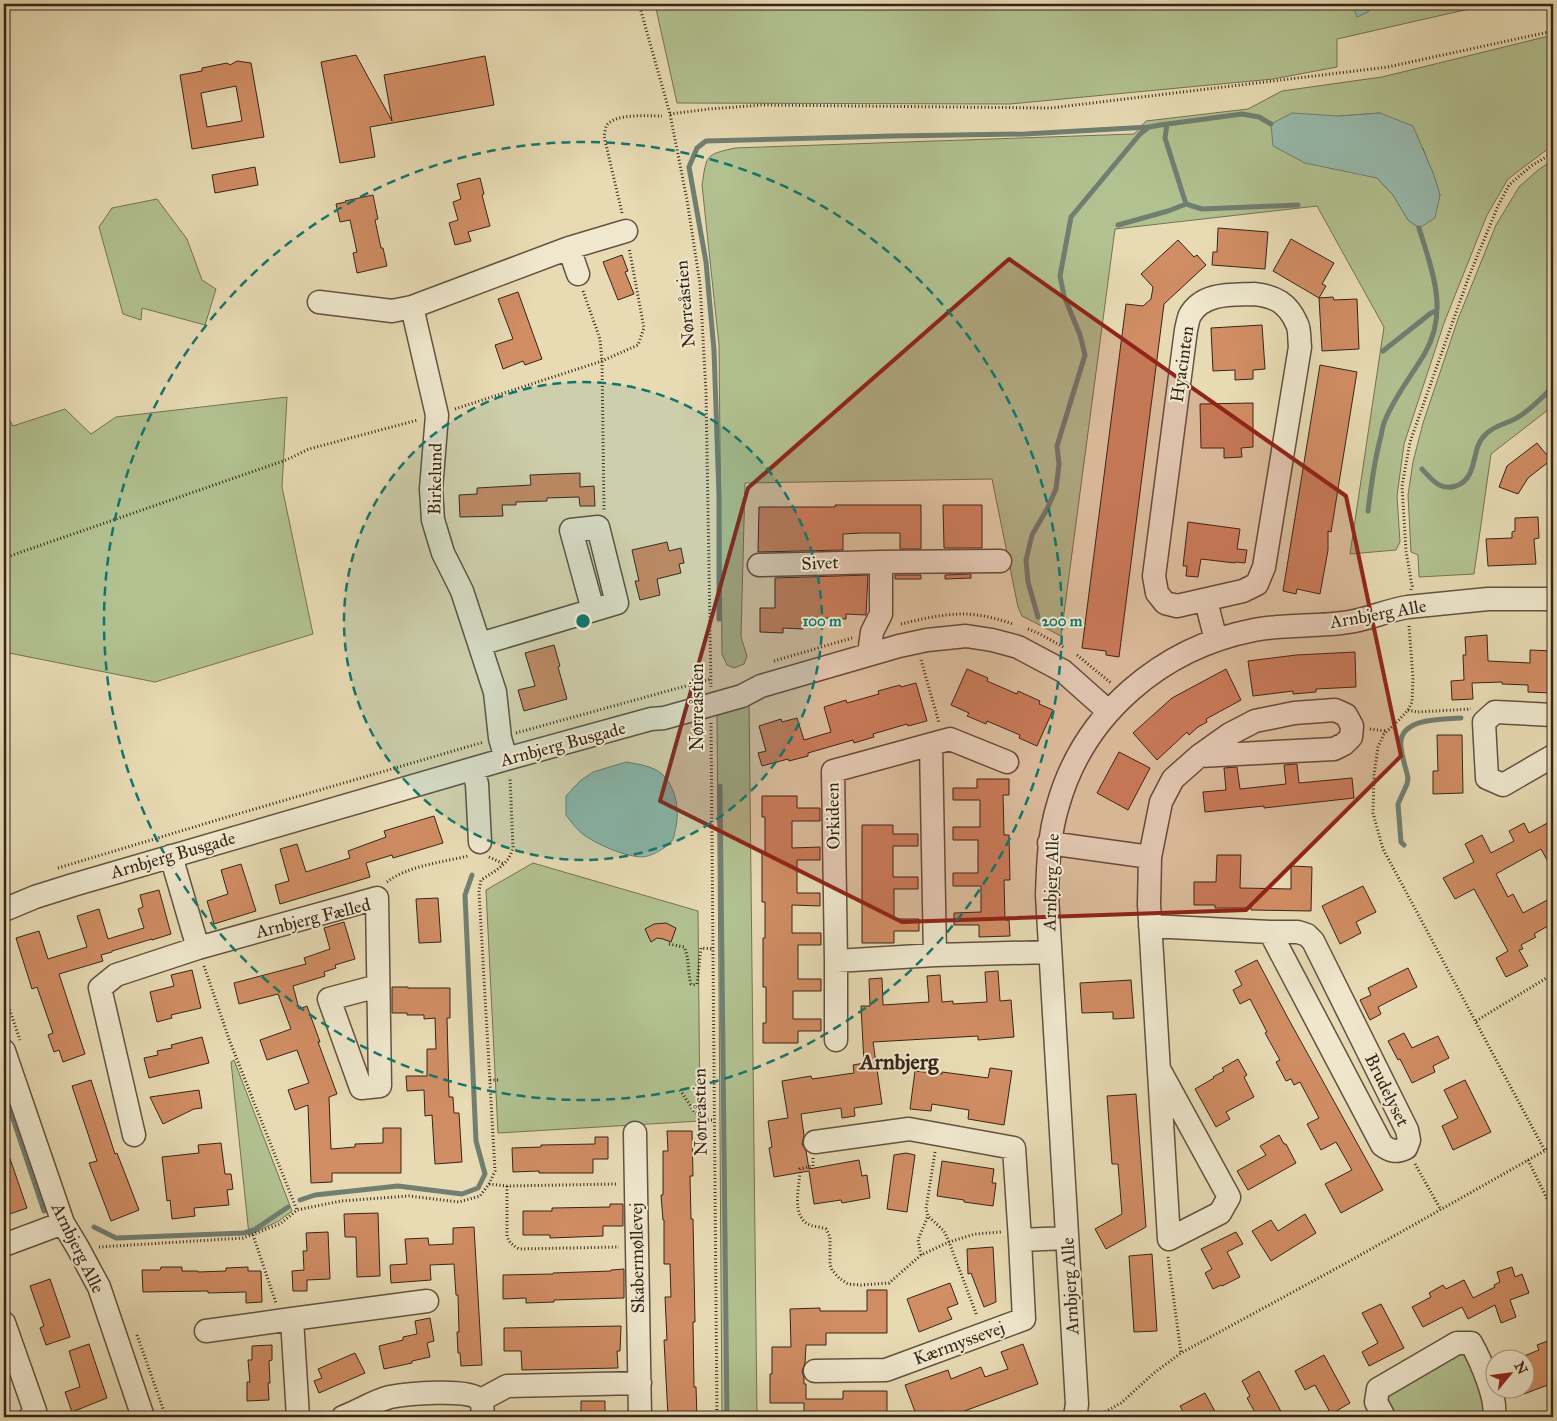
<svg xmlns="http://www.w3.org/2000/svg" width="1557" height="1421" font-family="'IM FELL Great Primer',serif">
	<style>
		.green { fill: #b2c190; stroke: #747254; fill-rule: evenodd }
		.water { fill: #97bbae; stroke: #707f72 }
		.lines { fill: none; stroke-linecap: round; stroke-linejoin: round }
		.stream { stroke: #707f72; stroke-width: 5 }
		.building { fill: #d18d64; stroke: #362418; fill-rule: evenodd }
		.minor-casing { stroke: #62523f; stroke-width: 25 }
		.path { stroke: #362418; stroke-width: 3; stroke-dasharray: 1 2.5; stroke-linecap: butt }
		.minor { stroke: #f0e8ce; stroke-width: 22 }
		.marked { fill: #8f2418; fill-opacity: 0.2; stroke: #8f2418; stroke-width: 4; stroke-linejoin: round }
		.ring { fill: none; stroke: #0f766e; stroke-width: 2.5; stroke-dasharray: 9 6 }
		.labels { text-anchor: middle; stroke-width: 4; stroke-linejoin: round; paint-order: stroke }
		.street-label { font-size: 18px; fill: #362418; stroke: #f0e8ce }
		.district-label { font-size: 22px; font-weight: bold; fill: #362418; stroke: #f0e8ce }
		.centre { fill: #0f766e; stroke: #f0e8ce; stroke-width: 2.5 }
		.ring-label { font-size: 15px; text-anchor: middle; font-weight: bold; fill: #0f766e; stroke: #f0e8ce; stroke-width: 4; stroke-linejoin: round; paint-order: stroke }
	</style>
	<rect width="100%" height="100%" fill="#e8dbb4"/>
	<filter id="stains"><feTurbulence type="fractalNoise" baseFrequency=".004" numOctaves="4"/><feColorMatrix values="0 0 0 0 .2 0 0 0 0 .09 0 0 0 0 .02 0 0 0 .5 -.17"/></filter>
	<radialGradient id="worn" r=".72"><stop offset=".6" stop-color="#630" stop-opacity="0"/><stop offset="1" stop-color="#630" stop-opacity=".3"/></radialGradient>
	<!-- green -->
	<path class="green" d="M655 4H1491L1337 39V67L1273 79 1010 104 677 103Z
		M1553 35V145L1508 179 1487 215 1444 323 1404 444 1397 496 1400 542 1396 550 1350 554 1384 327 1317 206 1115 229 1061 636 1022 616 1018 607 992 479 745 483 741 637 747 656 744 664 734 668 727 665 722 654 719 345 702 185C707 155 704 155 735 148L1134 134 1146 121 1248 109 1282 91 1382 77ZM1380 113 1423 148 1440 195 1419 228 1408 220 1393 195 1377 178 1352 171 1339 116Z
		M1553 160V406L1491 454 1474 574 1419 577 1418 555 1411 552 1408 495 1413 462 1423 423 1458 319 1496 225 1519 187 1538 170Z
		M157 199 187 239 202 280 216 289 205 325 142 308 141 320 123 314 99 227 112 208Z
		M287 397 282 487 313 634 155 682 4 652V410L13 426 65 409 91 434 116 417Z
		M749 700 757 1417H722L717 710Z
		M533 863 698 911 700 1121 498 1133 486 890Z
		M234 1060 292 1211 279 1221 249 1235 231 1062Z
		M1456 1349 1472 1355 1489 1402 1482 1416 1393 1417 1384 1400 1389 1386Z"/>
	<!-- water -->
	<path class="water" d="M1352 4H1371L1368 12 1357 17Z
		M1292 113 1339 116 1380 113 1413 126 1434 175 1440 195 1435 218 1419 228 1408 220 1393 195 1377 178 1305 163 1273 146 1271 124Z
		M626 762C638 764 653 766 662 774 677 788 680 813 675 831 674 835 674 839 671 842 664 849 651 857 641 857 624 856 598 845 584 835 577 830 571 822 566 815V796L580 781 593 772Z"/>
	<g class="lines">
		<!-- stream -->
		<path class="stream" d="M1167 124 1165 138 1186 204
			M1118 225 1168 211 1186 204 1202 209 1298 205
			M1383 351 1431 313 1436 311
			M1422 469C1432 480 1440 491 1456 486 1479 478 1470 449 1485 435 1493 426 1505 424 1515 419 1530 411 1541 398 1553 387
			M1368 511C1371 486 1374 461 1381 436 1382 430 1383 424 1386 418 1396 395 1412 375 1425 353 1449 311 1432 270 1419 228
			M1038 617 1028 582 1026 560 1032 535 1047 509 1056 489 1059 464 1057 446 1085 355 1080 335 1064 296 1060 276 1071 217 1140 134 1149 127 1160 125 1242 114 1259 117 1271 124
			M719 619V495L714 350 706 262 689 167 697 148 706 141 893 136 1025 134 1149 127
			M720 786 727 1417
			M1404 845 1401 842 1398 804 1407 784 1408 778C1406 768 1402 758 1401 747 1397 718 1442 719 1461 718
			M4 1092 44 1211
			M300 1200 315 1195 398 1186 462 1194 478 1188 485 1174 476 1141 465 895 472 875
			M94 1227 116 1238 244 1233 254 1230 288 1207"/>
	</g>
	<!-- building -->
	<path class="building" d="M356 55 392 121 384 75 485 56 494 105 370 127 375 157 340 163 321 62Z
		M237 61 251 63 264 137 192 149 180 75 202 71V68L227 63 230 65ZM236 86 242 121 207 127 201 93Z
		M255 167 258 185 215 193 212 175Z
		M480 178 484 194 482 195 490 226 468 232 471 241 455 245 449 223 458 220 453 202 461 199 457 184Z
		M373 195 378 219 375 220 381 248H383L387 266 357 273 353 253 357 252 350 220 340 222 336 204 346 202 345 201Z
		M1218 228 1268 232 1265 269 1212 265 1213 252H1217Z
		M1291 239 1334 263 1322 284 1326 286 1319 298 1273 271Z
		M1178 240 1194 257 1197 255 1206 265 1164 304 1119 657 1106 655V651L1082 648 1126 304 1143 306 1151 299 1153 287 1141 274Z
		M622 255 628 271 625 272 634 294 618 300 603 262Z
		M518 292 542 359 525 365 523 361 503 369 495 345 513 339 498 299Z
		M1333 297 1334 300 1357 299 1359 349 1322 351 1319 298Z
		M1262 325 1265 369 1253 370V379L1235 380V370L1213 371 1211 328Z
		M1320 365 1357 372 1331 532 1328 531V550L1320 594 1297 589 1296 594 1283 591Z
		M1253 403V447L1241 448 1242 457 1224 458V448H1201L1200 404Z
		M1537 443 1551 460 1528 478 1518 494 1499 487 1507 466Z
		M580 473V487L594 486 595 506H580L579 497 547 498V501L516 502V505H502L503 516 460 517 459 495 477 494V488L531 485 530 475Z
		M835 505H921V549H900V533H862L843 534V550L758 552 759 507H835Z
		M943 505H982V548H944Z
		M1538 517 1539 538 1534 539 1536 564 1488 566 1486 539 1512 538V532L1515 531V518Z
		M1188 522 1240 529 1237 549 1247 550 1245 563 1235 562V563L1201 559 1198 577 1186 576 1187 566H1183Z
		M667 542 669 551 681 548 684 563 679 564 681 573 657 579 660 595 640 600 635 581H639L632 550Z
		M971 574V578L945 579V575Z
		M868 575 866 615 846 614V619L825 618V624L803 623V629L783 628V633L760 632V608H775V578Z
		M895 575H921V579H895Z
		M1487 635 1488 661 1530 663V650L1553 651 1551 693 1528 692V685L1502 684V682L1472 683 1473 699 1452 700 1451 681 1464 680 1463 655H1466L1465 637Z
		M554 645 560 666 558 667 567 699 524 711 518 690 535 686 525 653Z
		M1355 652 1356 687 1316 689V692L1293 694V691L1253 696 1248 661 1296 655Z
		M967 669 988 678 987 681 1017 694 1018 691 1040 701 1039 704 1053 710 1037 746 1019 738 1020 735 987 721 986 724 967 716 969 713 951 705Z
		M1226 669 1241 700 1206 719 1207 722 1198 727 1189 735 1187 732 1157 760 1133 733 1172 698Z
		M916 683 927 721 908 726 907 724 873 734 874 737 854 743 853 740 808 753V756L789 761 788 759 762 766 758 753 766 751 759 726 781 719 782 722 797 718 804 740 831 732 824 707 846 700 847 703 879 694 878 691 900 685 901 687Z
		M1437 735H1462L1463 793 1433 794V771H1438Z
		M1119 752 1150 768 1128 810 1097 793Z
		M1297 764 1299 783 1352 778 1354 798 1264 808V806L1205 812 1203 792 1226 790 1224 768 1237 767 1240 789 1286 784 1284 765Z
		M977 779H1009V795H1003L1004 835H1009L1010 880H1004L1005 920H1009L1010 936 979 937V925H954V913L981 912V886H953V873H978V840H953V827H980V800H953V788H977Z
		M762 796H797V808H820V821H792V848L820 847V860H797V893H820V906L792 905V933H821V945H798V979H821V991H793V1019H821V1031H798V1043H763V1023H766V987H763V938H765V902H762V852H765V817H762Z
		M434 816 443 843 393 858 392 855 366 863 370 877 280 904 275 885 289 881 280 849 297 844 306 872 350 858 348 851 386 837 384 831Z
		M1553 820V871L1541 849 1496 874 1508 897 1513 894 1523 913 1553 897V923L1534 934 1536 937 1521 945 1523 949 1519 950 1528 966 1506 977 1496 958 1508 951 1474 889 1455 899 1443 878 1474 862 1465 844 1482 835 1491 853 1514 841 1509 831 1524 823 1529 833Z
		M862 825H893V834H918V846H893V877H918V889H894V919H919V931H894V943H862Z
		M1217 855H1241L1240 888 1291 889V866L1312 867 1311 911 1251 910V908H1215V905H1194V882H1216Z
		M241 864 256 911 214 924 207 901 228 894 221 870Z
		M1363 886 1376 912 1356 922 1361 933 1340 944 1322 906Z
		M159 890 171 934 152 940V939L112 951V952L101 955 103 961 59 974 85 1054 63 1062 59 1050 54 1052 48 1035 53 1033 37 987 32 989 16 938 39 931 48 959 87 947 77 916 99 909 108 939 144 928 138 909 143 907 140 895Z
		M438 898 441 942 419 943 416 899Z
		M344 922 355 959 335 965 336 968 324 972 325 976 293 986 299 1009 307 1006 320 1042H318L337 1094 329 1097 331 1149 355 1147V1144L383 1143V1128H401V1173H332V1182L311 1183 308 1105 295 1110 288 1090 309 1083 297 1050 267 1060 260 1040 291 1029 278 994 239 1004 234 983 306 964 304 958 330 949 324 928Z
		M666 923 676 928 671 942 663 939 657 938 651 942 645 929 654 924Z
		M1257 960 1289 1020 1383 1190 1341 1213 1325 1184 1352 1170 1336 1142 1321 1150 1307 1124 1319 1118 1300 1082 1294 1085 1291 1079 1286 1081 1276 1062 1280 1060 1265 1033 1267 1032 1250 999 1240 1004 1233 990 1242 985 1235 971Z
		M1408 968 1417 987 1378 1007 1381 1014 1370 1020 1360 1000 1371 995 1368 988Z
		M192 970 201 1008 171 1015 172 1018 157 1022 150 992 174 986 171 975Z
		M998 971 1000 1001 1011 1000 1014 1037 978 1040V1036L873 1042 882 1104 854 1108 855 1116 842 1118 841 1108 801 1114 804 1135 802 1144 806 1151 809 1169 859 1160 862 1176 867 1175 870 1198 842 1203 841 1200 814 1204 809 1171 774 1177 769 1148 772 1147 768 1121 788 1118 782 1081 811 1076 812 1079 854 1073 853 1065 864 1063 861 1006H870L869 979 882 978 883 1005 929 1002 927 976 940 975 942 1002 953 1001V1004L987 1002 985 972Z
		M1131 980 1134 1018 1113 1019V1012L1082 1013 1080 983Z
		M392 987H408V988H450V1018H447L449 1097H453L454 1113H459L462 1162 435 1164 432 1115 425 1116 424 1090 407 1091 406 1076H427V1049H436L435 1018 424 1019V1015H407V1013H392Z
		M1404 1033 1412 1048 1438 1036 1449 1058 1433 1066 1435 1072 1412 1083 1400 1059 1398 1060 1388 1041Z
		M202 1037 209 1063 149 1078 144 1058 158 1055 157 1051 172 1048 171 1045Z
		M1238 1059 1247 1075 1244 1077 1254 1097 1226 1112 1230 1119 1216 1127 1195 1089 1214 1078 1213 1077 1224 1071 1222 1068Z
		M990 1068 1012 1071 1004 1125 968 1119 969 1110 932 1104 931 1111 910 1109 915 1071 942 1074V1072L988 1078Z
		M91 1080 115 1154 117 1153 139 1210 111 1221 89 1163 97 1161 72 1086Z
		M1465 1080 1491 1132 1453 1150 1442 1126 1458 1118 1444 1090Z
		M199 1090 202 1108 194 1109 163 1124 150 1097Z
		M1136 1094 1146 1227 1106 1249 1095 1229 1122 1214 1118 1164H1112L1107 1096Z
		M667 1131H692L693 1176H690L691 1219H693L695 1322H693L694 1387H696L697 1417H668L664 1340H667L665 1297H671L670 1264H664V1220H663L661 1195H663V1151H668Z
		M1279 1135 1284 1144H1286L1296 1163 1248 1190 1237 1171 1266 1155 1260 1146Z
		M595 1137H608V1159H593V1173H539V1171L513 1172 512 1148 541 1147V1145L595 1144Z
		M221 1143 225 1174H231L233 1189 227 1190 229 1205 194 1208 195 1216 172 1219 170 1200 167 1201 162 1157 199 1153 198 1145Z
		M6 1147 27 1208 4 1216V1148Z
		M906 1153 915 1155 907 1212 887 1209 894 1155Z
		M942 1161 994 1169 992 1183H996L993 1206 964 1202V1200L937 1196Z
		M610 1204H623V1226H603V1236L550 1238V1235H523V1211H552V1208L610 1207Z
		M378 1213 380 1276 357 1277 356 1237H345L344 1214Z
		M1305 1214 1316 1233 1271 1261 1252 1231 1271 1220 1278 1231Z
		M474 1227 482 1365 461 1366 460 1353H458L457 1332H459L458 1295H456L454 1264 430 1265 431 1280 391 1283 390 1265 407 1264 405 1239 428 1238 429 1245 453 1244V1228Z
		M328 1232 330 1279 307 1280V1291H293L292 1271 304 1270 303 1251H307L306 1233Z
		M1236 1232 1243 1244 1227 1252 1240 1277 1222 1286 1221 1285 1213 1289 1205 1273 1212 1269 1201 1249Z
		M993 1247 996 1302 984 1307 971 1273 968 1274 967 1249Z
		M1152 1254 1157 1331 1134 1332 1129 1256Z
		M161 1267H182V1271H198V1272L226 1271V1268L248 1267V1271H261L262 1302 246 1303V1292L208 1293V1291L143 1292 142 1270H160Z
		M1512 1267 1515 1277 1522 1274 1529 1293 1510 1300 1516 1317 1501 1323 1495 1305 1468 1319 1462 1307 1423 1327 1412 1307 1431 1297 1429 1293 1443 1285 1446 1289 1464 1280 1473 1298 1495 1287 1494 1285 1500 1282 1497 1272Z
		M624 1269V1298L554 1300V1302L526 1303V1298L503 1299V1275L553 1274V1273L611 1271V1270Z
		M50 1279 70 1337 46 1345 40 1328 44 1326 30 1286Z
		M950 1283 958 1304 947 1308 952 1319 919 1332 907 1299Z
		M867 1290H887V1333H826V1345H806L805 1363 802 1371 804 1378V1384H806V1399H843V1391H887V1417H804V1403H770V1374H772V1347H791L790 1309 820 1308V1311H867Z
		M1381 1304 1404 1348 1369 1366 1362 1352 1378 1343 1362 1313Z
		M430 1318 434 1341 427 1343 430 1357 412 1361V1363L384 1369 379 1346 403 1340V1337L417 1334 415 1321Z
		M621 1326 620 1351H617L618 1368 522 1370 521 1351H504V1328Z
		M1553 1339V1363L1547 1366 1553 1383 1524 1394V1356L1539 1350 1537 1345Z
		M89 1344 107 1398 72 1412 65 1392 80 1387 69 1351Z
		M1023 1344 1038 1384 948 1417H917L905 1385 948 1370 951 1379 981 1367 985 1377 1008 1369 1001 1352Z
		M272 1345V1360L269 1361 270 1383H268L269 1400 247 1401V1382H250L248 1360H252V1346Z
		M355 1353 365 1373 319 1393 314 1381 322 1378 318 1369Z
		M1324 1355 1350 1403 1331 1414 1315 1385 1305 1390 1295 1371Z
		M1259 1371 1284 1417H1262L1259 1412 1256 1414 1247 1398 1250 1396 1242 1381Z
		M1205 1393 1218 1417H1186L1180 1406Z
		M581 1401H605V1417H581Z"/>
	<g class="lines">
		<!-- minor casing -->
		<g class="minor-casing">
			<path id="minor" d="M569 248 578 274
				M1254 294C1275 296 1288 303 1297 324 1300 330 1299 340 1300 347L1264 567 1257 584 1243 591 1177 606 1165 603 1157 593 1154 576 1186 330C1187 326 1188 319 1190 315 1203 292 1232 295 1254 294Z
				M319 302 392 311 412 307
				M759 565 881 562 1000 561
				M1206 601 1216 640
				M480 644 617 603 598 527 571 530 593 610
				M869 654 872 632 881 614V562
				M1553 715 1495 712 1484 722 1487 778 1503 785 1553 756
				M931 745 935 955
				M506 759 500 738 495 692 462 591 443 553 433 520 431 489 437 415 412 307 569 248 626 231
				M1007 762 950 739 833 771 836 961 935 955 1050 952
				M473 769 477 784 480 842
				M1049 843 1150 857
				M171 856 198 948 377 898 380 1086 361 1088 329 999 378 986
				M4 910 35 897 73 885 506 759 651 719 664 718 742 696 761 686 899 646 927 640 966 636 992 640 1018 647 1063 671 1108 711
				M1150 926 1270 932H1298L1307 935 1313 941 1407 1130 1409 1140 1406 1148C1396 1153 1390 1151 1382 1145L1270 932
				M836 961V1040
				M4 1051 63 1223 78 1248 99 1287 143 1417
				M1159 1069 1229 1197 1220 1213 1169 1239 1149 904 1150 857 1161 802 1173 779 1199 756 1230 734 1255 721 1294 713 1335 710 1346 715 1352 726 1351 737 1344 744 1334 749 1199 756
				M635 1133 640 1417
				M134 1135 100 988 116 975 198 948
				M815 1142 909 1129 1014 1148 1020 1240
				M4 1245 63 1223
				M4 1323 35 1411 30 1417
				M206 1331 292 1319
				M815 1371 886 1370 1024 1319 1020 1240 1067 1238
				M481 1400 507 1386 640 1383
				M298 1417 292 1319 427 1301
				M343 1417C359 1411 374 1401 390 1397 406 1394 468 1388 479 1399 483 1403 483 1411 482 1417
				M1075 1417 1077 1404 1047 895C1048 864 1049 834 1058 805 1084 713 1162 648 1254 630 1285 624 1318 627 1349 622 1369 619 1388 610 1408 607L1488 599H1553
				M1384 1417 1376 1402 1378 1389 1457 1343H1471C1479 1357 1500 1403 1493 1417"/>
		</g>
		<!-- path -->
		<path class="path" d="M639 4 670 114 687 200 700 284 706 392 711 687
			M670 114 709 109 762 105 1051 108 1388 67 1553 31
			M622 213 604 136C605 133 605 128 607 125 616 113 648 116 662 116
			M583 291 600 339 602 361 604 510
			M455 409 602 361 638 345 644 328 629 248
			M4 558 286 460 309 449 418 420
			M1411 590 1412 586 1406 551 1402 486 1410 442 1469 276 1498 206 1509 185 1531 166 1553 153
			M901 624C921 619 943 614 963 614 980 614 998 619 1013 624
			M1409 626 1413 678 1412 702 1408 710 1398 721 1384 734 1378 747 1374 775 1373 813 1383 849 1545 1151
			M1028 629 1038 633 1065 648
			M1077 655 1111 683
			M921 660 939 723
			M774 661 852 638
			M1408 710 1417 712 1471 709
			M711 723 717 1417
			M1370 729 1386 731
			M516 733 711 679
			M489 857 504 864
			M58 868 224 818 484 742
			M387 882C407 866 443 862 468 856
			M669 944 684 947C690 959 687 971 691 984L693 985 697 984 701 948 712 949
			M204 966 230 1042 297 1210
			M4 993 20 1040
			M1476 1021 1553 974
			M490 1080H500
			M680 1090 694 1111 705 1120H714
			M935 1152 926 1209 928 1216 944 1231 949 1242 977 1316
			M813 1158V1166L800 1169C800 1185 790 1217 810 1225 815 1227 821 1227 826 1229L830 1237V1265L832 1270 839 1278 848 1284 861 1285 889 1283 921 1255 949 1242 975 1234 1001 1232
			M1528 1160 1553 1211
			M1415 1164 1441 1210
			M489 1184 507 1186 618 1184
			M507 1186V1236C509 1243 513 1245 519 1249L619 1247
			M253 1235 276 1303
			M99 1247 243 1238 280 1224 297 1210 341 1201 409 1196 459 1202 480 1196 489 1184 495 1171 479 891 481 880C496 870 509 865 513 847L510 777
			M921 1255 918 1240 928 1216
			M1168 1257 1181 1353
			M137 1335 166 1417
			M1096 1417 1121 1403 1154 1373 1181 1353 1348 1262 1553 1146"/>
		<!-- minor -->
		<use href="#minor" class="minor"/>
	</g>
	<!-- marked area -->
	<path class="marked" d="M1009 259 1346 496 1401 756 1246 910 902 922 660 801 748 488Z"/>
	<!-- distance rings -->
	<circle cx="583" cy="621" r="239" fill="#0f766e" fill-opacity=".12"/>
	<g class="ring">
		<circle cx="583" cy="621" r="239"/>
		<circle cx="583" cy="621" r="479"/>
	</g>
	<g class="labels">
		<!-- street labels -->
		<g class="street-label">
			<text transform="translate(685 304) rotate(-95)" y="6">Nørreåstien</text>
			<text transform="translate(1182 364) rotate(-82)" y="6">Hyacinten</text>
			<text transform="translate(435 479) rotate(-89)" y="6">Birkelund</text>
			<text transform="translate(820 563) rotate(-2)" y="6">Sivet</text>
			<text transform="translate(1378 614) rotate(-10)" y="6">Arnbjerg Alle</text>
			<text transform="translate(697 707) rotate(-90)" y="6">Nørreåstien</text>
			<text transform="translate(563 744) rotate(-15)" y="6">Arnbjerg Busgade</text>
			<text transform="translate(833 816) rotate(-91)" y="6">Orkideen</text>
			<text transform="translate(173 855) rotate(-16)" y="6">Arnbjerg Busgade</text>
			<text transform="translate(1051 882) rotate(-88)" y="6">Arnbjerg Alle</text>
			<text transform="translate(313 918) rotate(-14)" y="6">Arnbjerg Fælled</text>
			<text transform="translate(1387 1090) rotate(64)" y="6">Brudelyset</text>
			<text transform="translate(700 1112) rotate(-91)" y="6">Nørreåstien</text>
			<text transform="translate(78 1248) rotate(64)" y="6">Arnbjerg Alle</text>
			<text transform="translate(637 1258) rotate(-91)" y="6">Skabermøllevej</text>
			<text transform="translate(1070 1286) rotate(-93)" y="6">Arnbjerg Alle</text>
			<text transform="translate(959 1343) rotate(-20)" y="6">Kærmyssevej</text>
		</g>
		<!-- district labels -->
		<g class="district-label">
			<text x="899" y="1069">Arnbjerg</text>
		</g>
	</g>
	<circle cx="583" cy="621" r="8" class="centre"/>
	<g class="ring-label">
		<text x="822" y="626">100 m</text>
		<text x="1062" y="626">200 m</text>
	</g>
	<!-- margin -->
	<rect width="1557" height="1421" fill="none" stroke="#e8dbb4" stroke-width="20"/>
	<rect x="5" y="5" width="1547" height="1411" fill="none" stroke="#362418" stroke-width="2.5"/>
	<rect x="10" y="10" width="1537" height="1401" fill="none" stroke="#362418"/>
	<!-- north arrow -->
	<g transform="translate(1510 1374) rotate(61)"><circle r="24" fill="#f0e8ce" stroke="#a69a85"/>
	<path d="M0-4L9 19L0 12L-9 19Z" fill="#8f2418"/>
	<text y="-8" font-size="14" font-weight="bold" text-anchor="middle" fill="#362418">N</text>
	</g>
	<rect width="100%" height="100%" filter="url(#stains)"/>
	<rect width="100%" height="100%" fill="url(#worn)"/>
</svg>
